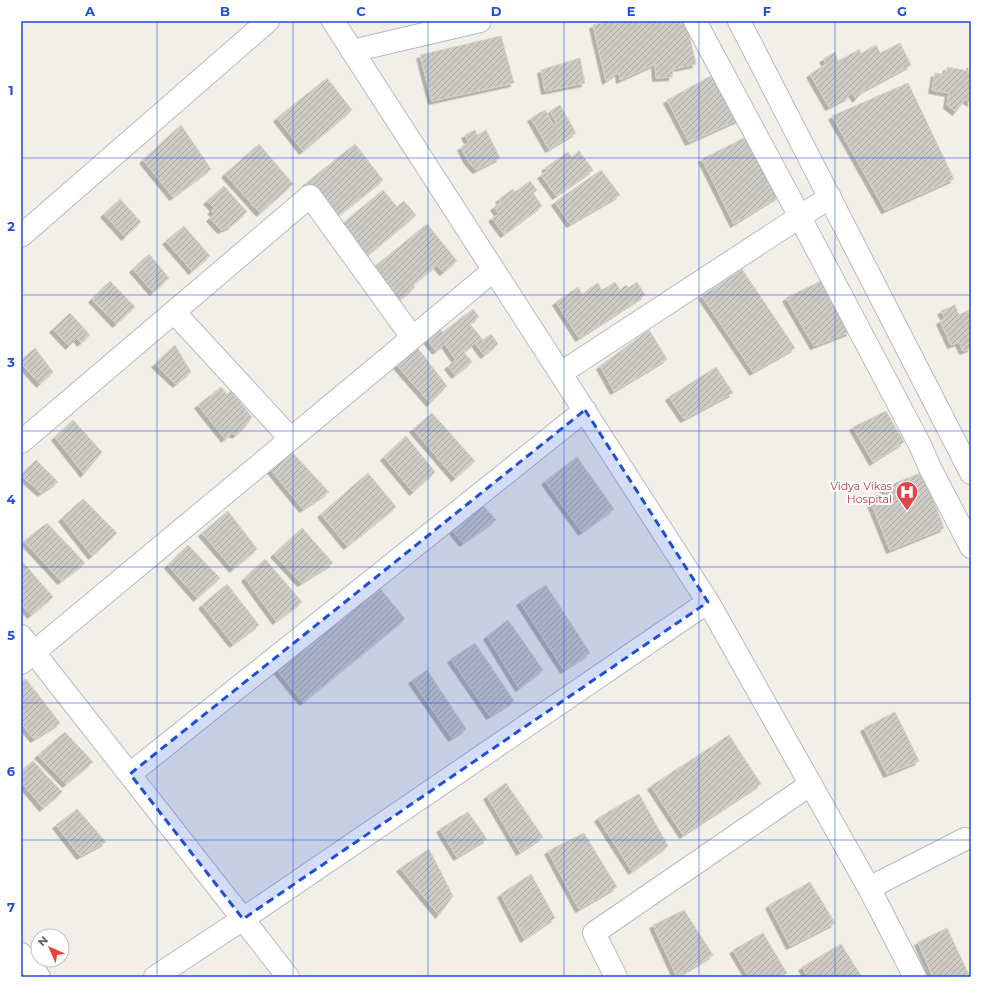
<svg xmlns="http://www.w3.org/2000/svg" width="992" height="998" font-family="Montserrat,sans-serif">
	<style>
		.building { fill: url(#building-hatch); stroke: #d6d1c6; filter: url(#shadow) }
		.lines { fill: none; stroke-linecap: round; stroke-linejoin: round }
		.minor-casing { stroke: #b5b8bc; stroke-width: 24 }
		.minor { stroke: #fff; stroke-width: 22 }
		.marked { fill: #1d4ed8; fill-opacity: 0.2; stroke: #1d4ed8; stroke-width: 3; stroke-dasharray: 8 5; stroke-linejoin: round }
		.grid { fill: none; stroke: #1d4ed8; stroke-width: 1; stroke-opacity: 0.55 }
		.labels { text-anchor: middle; stroke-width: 4; stroke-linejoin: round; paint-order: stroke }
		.health-label { font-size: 11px; fill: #be3a42; stroke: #fff; text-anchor: end }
		.neatline { fill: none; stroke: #1d4ed8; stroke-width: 1.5 }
		.grid-label { font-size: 13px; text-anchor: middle; font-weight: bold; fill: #1d4ed8 }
	</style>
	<defs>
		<pattern id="building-hatch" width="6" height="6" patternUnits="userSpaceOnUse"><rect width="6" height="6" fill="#cccac5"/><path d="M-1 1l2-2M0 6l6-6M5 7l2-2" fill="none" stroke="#a9a8a4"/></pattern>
		<filter id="shadow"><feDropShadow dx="-3.5" dy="3.5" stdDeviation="0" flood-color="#0004"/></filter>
	</defs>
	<rect width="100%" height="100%" fill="#f1efe8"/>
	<!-- building -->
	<path class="building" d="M609 21H686L696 64 673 69 672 77 656 78 655 64 620 80 619 72 606 81 593 25Z
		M501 36 514 83 432 101 420 55Z
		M900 43 911 65 864 90 856 99 852 93 848 97 829 107 810 74 826 64 823 59 835 52 838 61 860 49V54L876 45 880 53Z
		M580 58 585 83 545 91 541 70Z
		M971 64V103L965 99 956 112 947 105 949 93 932 90 935 73 945 75 947 67 969 71Z
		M716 73 740 119 689 142 667 100Z
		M327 78 352 110 303 151 277 118Z
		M908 83 954 179 885 210 832 116Z
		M560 105 576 133 549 149 531 118 545 110 554 126 557 124 550 111Z
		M181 125 211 169 173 197 143 160Z
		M475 130 477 135 486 130 500 158 476 170 468 161 461 147 469 143 465 135Z
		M748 136 779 196 734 224 702 159Z
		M259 144 293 184 260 213 225 174Z
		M355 144 383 180 334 219 306 183Z
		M579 151 593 170 556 196 541 175 547 171 545 168 568 152 572 157Z
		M601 170 620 195 570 224 555 202Z
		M530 181 537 190 533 193 542 206 504 234 492 218 499 214 494 207 501 202 499 199 513 189 515 192Z
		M224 186 247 212 231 226 221 230 210 218 215 213 211 211 214 208 207 201Z
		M383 190 397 207 404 201 416 215 364 258 338 227Z
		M120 199 141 222 125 237 104 214Z
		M427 224 457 261 443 272 437 265 413 284 415 287 400 300 374 267Z
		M184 226 210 256 192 271 166 241Z
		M149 254 169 278 153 292 133 269Z
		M742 269 795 348 753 372 702 296Z
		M825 279 850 332 814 346 786 298Z
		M110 281 135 307 116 324 92 299Z
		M615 282 620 290 626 285 628 288 637 282 645 295 579 338 556 302 578 287 582 294 598 283 602 290Z
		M955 305 959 315 971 309V348L963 351 959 342 951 345 940 321 945 318 941 311Z
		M473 309 479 317 470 324 483 340 491 334 498 344 484 355 475 343 464 352 472 362 455 375 448 366 456 360 445 344 436 351 425 337 438 327 443 332Z
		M70 313 90 335 81 343 77 338 69 346 53 329Z
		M649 330 667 359 614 391 600 366Z
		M175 345 191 372 176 384 155 364Z
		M416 346 447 386 430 403 395 363Z
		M35 348 53 372 40 384 21 363V360Z
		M716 367 733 393 684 419 669 397Z
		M221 387 227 394 231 391 252 417 245 427 236 435 232 433 225 439 198 405Z
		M886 411 904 442 873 462 853 427Z
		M432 413 475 461 455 478 413 429Z
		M73 420 102 452 84 474 55 437Z
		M406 436 435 472 413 492 384 457Z
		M291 451 329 492 303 509 271 470Z
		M577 457 614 509 582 532 545 481Z
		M36 460 58 482 41 493 21 475Z
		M923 472 944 528 890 550 870 500 886 494 883 488Z
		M368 473 396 507 347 546 321 514Z
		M83 499 117 533 92 556 62 518Z
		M481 503 496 520 463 543 450 527Z
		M228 511 257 549 233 569 202 533Z
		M47 523 85 563 61 581 24 541Z
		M302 528 333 563 301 583 274 554Z
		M188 545 220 578 197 598 168 565Z
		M265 559 302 602 276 621 245 578Z
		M21 560 53 597 31 615 21 604Z
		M227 584 259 625 233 644 202 605Z
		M546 585 590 653 564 670 520 602Z
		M379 587 405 619 303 702 277 670Z
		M508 620 543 670 519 688 487 636Z
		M475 643 514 701 490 716 451 659Z
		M427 670 466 729 452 738 412 680Z
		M26 679 60 723 34 739 21 723V682Z
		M895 712 919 761 887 774 864 728Z
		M65 732 93 762 66 784 38 755Z
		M729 735 761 784 683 835 651 786Z
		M33 761 62 792 43 808 21 782V771Z
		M506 783 543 837 520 852 487 796Z
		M639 794 668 846 632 871 598 818Z
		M77 809 106 842 80 856 56 825Z
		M468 812 487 839 457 857 440 829Z
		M584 833 617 887 579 909 548 851Z
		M429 849 453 896 439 915 400 868Z
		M531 874 555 918 524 939 501 894Z
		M810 882 835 923 790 946 769 905Z
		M684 910 713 955 677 977 653 925Z
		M947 928 970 977H933L918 942Z
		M763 933 787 973 779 977H749L733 950Z
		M841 944 862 977H808L802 967Z"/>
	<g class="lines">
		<!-- minor casing -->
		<g class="minor-casing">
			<path id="minor" d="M333 21 708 602 869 888 915 977
				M695 21 800 217 804 225 920 445 930 468 971 547
				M739 21 971 473
				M352 51 480 21
				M21 236 268 21
				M174 312 291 439
				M561 373 830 197
				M21 442 310 196 412 337
				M21 636 243 919 288 977
				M21 663 494 270
				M130 774 585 410
				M869 888 965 839
				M21 954 39 977
				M155 977 243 919 708 602
				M616 977 594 933 811 784"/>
		</g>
		<!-- minor -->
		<use href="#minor" class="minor"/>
	</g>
	<!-- marked area -->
	<path class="marked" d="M585 410 708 602 243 919 130 774Z"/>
	<!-- grid -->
	<path class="grid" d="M157 21V977M293 21V977M428 21V977M564 21V977M699 21V977M835 21V977M21 158H971M21 295H971M21 431H971M21 567H971M21 703H971M21 840H971"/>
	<!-- icons -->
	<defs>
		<g id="hospital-pin" transform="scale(1.15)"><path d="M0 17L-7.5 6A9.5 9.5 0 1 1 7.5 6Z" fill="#e0444e" stroke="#fff"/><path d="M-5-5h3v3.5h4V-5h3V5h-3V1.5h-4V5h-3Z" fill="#fff"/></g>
	</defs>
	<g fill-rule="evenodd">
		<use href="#hospital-pin" x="907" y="492"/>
	</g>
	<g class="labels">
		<!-- health labels -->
		<g class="health-label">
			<text x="892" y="490">Vidya Vikas<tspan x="892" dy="13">Hospital</tspan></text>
		</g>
	</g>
	<!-- border -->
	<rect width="992" height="998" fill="none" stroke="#ffffff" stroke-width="44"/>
	<!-- north arrow -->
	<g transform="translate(50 948) rotate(315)"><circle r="19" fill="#ffffff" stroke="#bfc1c3"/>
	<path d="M0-3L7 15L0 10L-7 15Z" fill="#ea4335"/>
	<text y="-6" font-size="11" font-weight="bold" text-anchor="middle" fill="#5f6368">N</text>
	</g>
	<rect x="22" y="22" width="948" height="954" class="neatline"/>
	<g class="grid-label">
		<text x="90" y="16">A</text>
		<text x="225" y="16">B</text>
		<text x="361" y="16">C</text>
		<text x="496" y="16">D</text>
		<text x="631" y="16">E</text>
		<text x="767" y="16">F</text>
		<text x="902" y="16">G</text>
		<text x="11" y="95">1</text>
		<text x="11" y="231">2</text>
		<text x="11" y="367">3</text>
		<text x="11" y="504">4</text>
		<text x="11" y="640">5</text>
		<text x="11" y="776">6</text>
		<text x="11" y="912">7</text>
	</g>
</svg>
